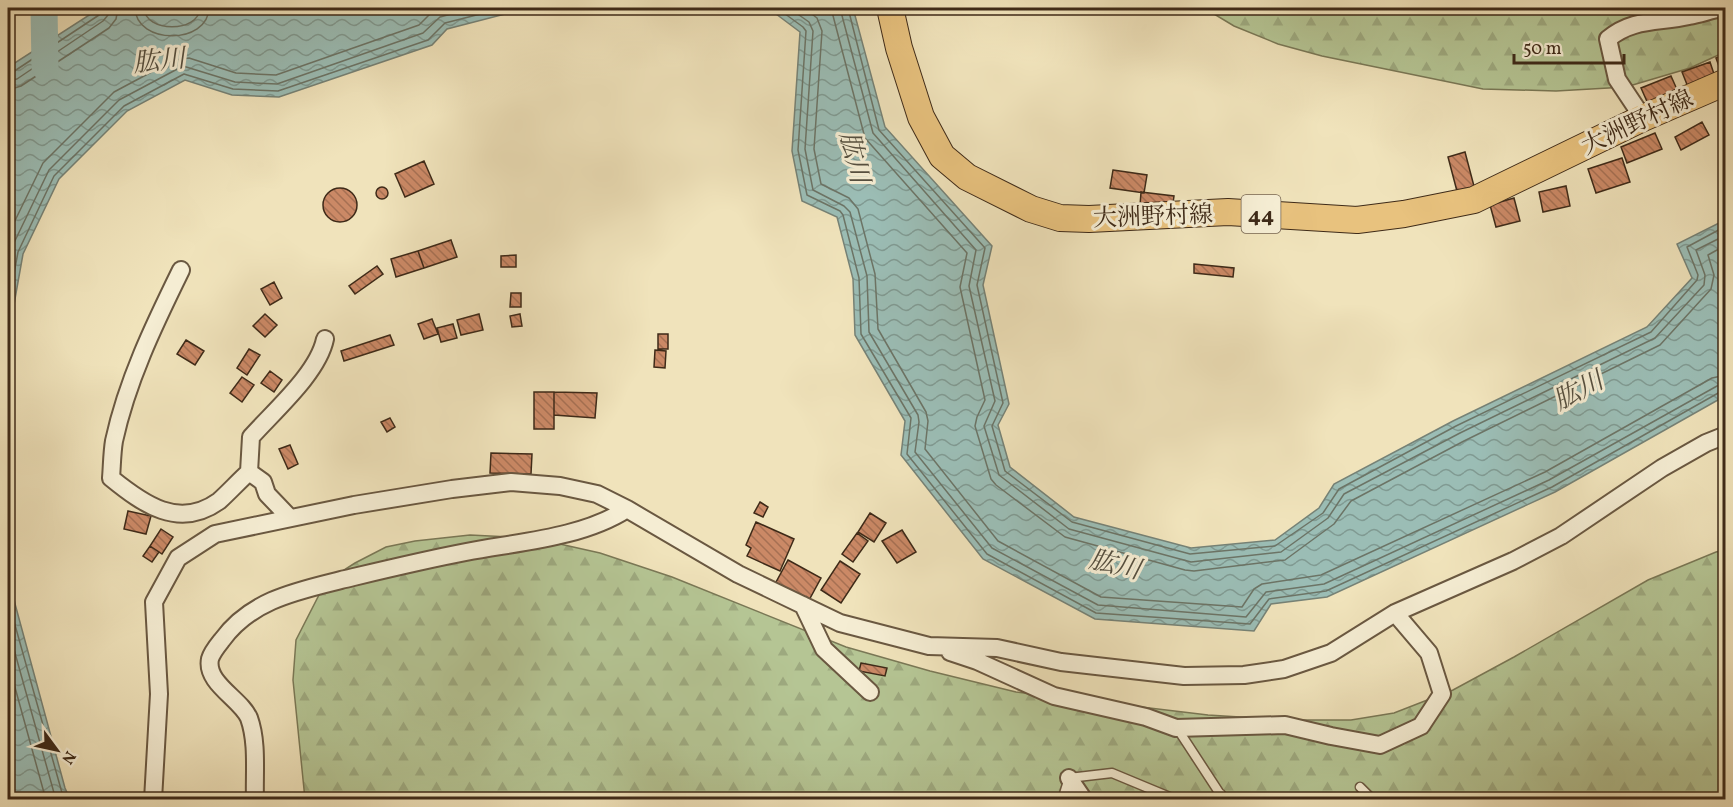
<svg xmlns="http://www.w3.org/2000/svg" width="1733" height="807" font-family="Vollkorn,'Noto Serif JP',serif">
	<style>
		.forest { fill: url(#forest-firs); stroke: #7a7856; stroke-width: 1.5 }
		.water { fill: url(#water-waves); stroke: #768276; stroke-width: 1.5 }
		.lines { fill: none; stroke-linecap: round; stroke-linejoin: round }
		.shore { stroke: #6c7466; stroke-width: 1.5 }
		.river { stroke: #9bbdb5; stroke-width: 27 }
		.building { fill: url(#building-back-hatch); stroke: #3e2a18; stroke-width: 1.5 }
		.lane-casing { stroke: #6a5841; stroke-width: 11 }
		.street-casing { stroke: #6a5841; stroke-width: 20 }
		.primary-casing { stroke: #3e2a18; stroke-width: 28 }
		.lane { stroke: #f5edd3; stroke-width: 8 }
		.street { stroke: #f5edd3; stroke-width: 16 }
		.primary { stroke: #e8c27e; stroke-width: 26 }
		.labels { text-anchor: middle; stroke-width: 6; stroke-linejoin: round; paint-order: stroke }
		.shield { fill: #f5edd3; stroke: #756450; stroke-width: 1.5 }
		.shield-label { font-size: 22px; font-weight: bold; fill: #3e2a18 }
		.street-label { font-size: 24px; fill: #3e2a18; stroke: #f5edd3 }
		.water-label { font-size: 26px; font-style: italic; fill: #554f3f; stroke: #f5edd3 }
	</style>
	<defs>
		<pattern id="forest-firs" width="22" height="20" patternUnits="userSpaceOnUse" patternTransform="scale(1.5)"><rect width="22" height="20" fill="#b5c594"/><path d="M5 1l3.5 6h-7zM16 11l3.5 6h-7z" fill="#9da97f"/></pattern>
		<pattern id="water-waves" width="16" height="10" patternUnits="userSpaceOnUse" patternTransform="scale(1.5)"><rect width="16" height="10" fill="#9bbdb5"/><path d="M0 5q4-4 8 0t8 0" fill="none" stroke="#809a92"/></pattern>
		<pattern id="building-back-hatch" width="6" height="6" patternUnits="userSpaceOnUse" patternTransform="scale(1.5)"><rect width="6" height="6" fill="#cb8966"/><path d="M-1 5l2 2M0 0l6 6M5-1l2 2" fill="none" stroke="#a67053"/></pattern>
	</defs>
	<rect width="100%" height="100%" fill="#f0e3bb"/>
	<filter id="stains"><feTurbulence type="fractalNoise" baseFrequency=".00333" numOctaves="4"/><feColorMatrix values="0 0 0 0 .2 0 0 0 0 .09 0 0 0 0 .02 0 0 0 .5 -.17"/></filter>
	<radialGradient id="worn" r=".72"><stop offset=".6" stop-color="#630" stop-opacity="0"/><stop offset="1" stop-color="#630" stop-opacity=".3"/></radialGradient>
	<!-- forest -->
	<path class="forest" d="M1204 8H1725V52L1690 68 1626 87 1556 91 1483 89 1322 56 1278 44 1234 26Z
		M470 535 533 538 600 553 672 577 846 647 930 671 1016 692 1208 715 1289 720H1351L1394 713 1453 690 1514 657 1648 580 1716 552 1725 550V799H305L293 680 296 640 319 595 333 577 355 563 386 547 415 541Z"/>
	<!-- water -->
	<path class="water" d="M100 8H137L173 13 204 8H528L447 29 432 45 279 97 232 95 185 80 127 111 59 179 23 254 8 338V71L10 66Z
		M758 8H853L885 127 992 246 983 285 1009 404 998 425 1010 467 1074 517 1191 548 1275 540 1319 508 1334 484 1453 421 1647 327 1692 278 1677 244 1725 220V396L1555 492 1327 597 1271 604 1254 631 1095 619 983 559 901 455 905 421 855 335 853 279 837 217 802 201 792 151 800 32 768 8Z
		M8 578 65 788 70 799H8Z"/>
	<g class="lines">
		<!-- shore -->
		<path class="shore" d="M135 8C136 45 208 45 209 8
			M144 8C145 33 199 33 200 8
			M777 8 803 27 806 31 798 150 807 195 840 211 843 215 859 278 861 334 911 418 907 454 987 554 1096 613 1250 624 1269 599 1326 591 1552 487 1720 392H1726
			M789 8 809 22 813 31 805 149 813 190 844 206 850 212 867 276 869 332 918 415 919 422 915 452 992 548 1098 605 1246 617 1266 592 1324 584 1549 480 1717 386 1726 384
			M804 8 817 18 822 31 814 149 821 184 849 198 858 209 875 274 878 329 926 412 928 421 925 449 998 541 1101 597 1242 607 1254 589 1262 584 1321 575 1545 472 1712 378 1726 375
			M831 8 865 138 967 253 960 287 985 400 977 417 975 426 991 479 996 485 1065 537 1185 570 1194 571 1285 560 1334 524 1351 501 1464 441 1660 345 1711 289 1714 275 1708 255 1726 245
			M840 8 873 133 976 250 969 286 995 401 984 426 999 475 1069 529 1191 562 1281 552 1328 518 1344 494 1460 433 1655 338 1704 285 1705 275 1696 250 1726 235
			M848 8 879 130 985 248 977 285 1003 403 992 426 1005 471 1072 522 1190 554 1275 546 1323 513 1339 489 1456 426 1651 332 1697 280 1698 275 1687 247 1726 226
			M8 73 13 72 99 15 102 8
			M8 81 17 79 103 21 108 15 109 8
			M8 90 21 86 109 28 116 19 118 8
			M8 235 43 163 114 92 174 60 189 58 236 73 276 75 419 25 433 11 439 8
			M8 266 11 249 49 170 119 100 183 66 235 82 277 84 423 33 440 17 474 8
			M8 306 18 252 54 176 124 106 184 74 233 89 278 91 428 40 445 23 504 8
			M8 600 64 800
			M8 628 56 800
			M8 662 46 800"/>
		<!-- river -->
		<path class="river" d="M44 8 45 67"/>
	</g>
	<!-- building -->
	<path class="building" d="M1726 9V35L1718 11Z
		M1726 55V71L1721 72 1716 58Z
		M1710 62 1715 77 1688 87 1682 72Z
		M1671 76 1679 94 1649 106 1641 88Z
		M1702 122 1709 135 1681 150 1675 137Z
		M1655 133 1662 149 1627 163 1621 147Z
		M1465 152 1475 190 1458 195 1448 157Z
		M1622 158 1630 182 1596 193 1588 169Z
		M424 161 434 184 405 197 395 174Z
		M1113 170 1147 175 1144 193 1110 188Z
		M1566 186 1570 206 1543 212 1539 192Z
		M376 193a6 6 0 1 1 12 0a6 6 0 1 1-12 0Z
		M323 205a17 17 0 1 1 34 0a17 17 0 1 1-34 0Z
		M1141 192 1174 196 1172 210 1140 206Z
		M1514 198 1520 221 1496 227 1490 205Z
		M451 240 457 257 424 268 418 251Z
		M418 251 424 268 396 277 391 259Z
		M516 255V267H501V256Z
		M1194 264 1234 268 1233 277 1194 273Z
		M377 266 383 274 355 294 349 286Z
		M274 282 282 298 270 305 261 289Z
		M511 293H521V307H510Z
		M265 314 277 325 265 337 253 326Z
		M479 314 483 330 461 335 457 320Z
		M520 314 522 326 512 327 510 316Z
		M432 319 438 334 424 339 418 324Z
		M453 324 457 338 441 342 437 328Z
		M658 334H668V349H658Z
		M390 335 394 345 344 361 341 351Z
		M186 340 204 351 195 365 177 354Z
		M249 349 260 355 247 375 237 368Z
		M655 350 666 351 665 368 654 367Z
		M270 371 282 380 274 392 261 383Z
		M242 377 254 385 242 402 230 393Z
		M534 392H554V429H534Z
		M554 392 597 393 595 418 554 415Z
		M390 418 395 427 387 432 381 422Z
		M290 445 298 464 288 469 279 449Z
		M491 453 532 454 531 474 490 473Z
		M760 502 768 507 763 517 754 513Z
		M128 511 151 516 146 534 124 529Z
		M870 513 886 523 874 542 858 532Z
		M756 522 794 539 780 571 747 556 751 548 746 545Z
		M161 529 173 537 162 554 150 546Z
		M902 530 916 552 897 563 882 541Z
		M857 533 868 541 853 562 842 554Z
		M150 546 159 552 152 562 143 556Z
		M788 560 821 578 808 602 775 584Z
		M840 561 860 574 841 603 821 590Z
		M861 663 887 668 885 676 859 671Z"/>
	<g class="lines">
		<!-- lane casing -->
		<g class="lane-casing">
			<path id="lane" d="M1177 728 1224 800
				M1360 787 1373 800
				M1062 800 1069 778 1112 773 1177 800
				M1211 800 1221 794"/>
		</g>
		<!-- street casing -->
		<g class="street-casing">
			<path id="street" d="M1643 118 1617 79 1608 39C1633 18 1659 23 1689 16 1700 14 1711 10 1722 8
				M181 270C154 325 127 381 114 441 112 453 112 466 111 478 143 504 179 530 219 501 229 492 239 481 249 472L263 482 267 494 290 518
				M249 472 251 437C275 410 318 373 325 339
				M803 605 824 649 870 692
				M950 652 977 661 1054 696 1146 717 1176 728 1285 725 1331 736 1380 745 1421 726 1442 694 1429 653 1395 613
				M1069 778 1084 800
				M153 800 159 694 154 602 178 558 215 534 354 505 452 489 511 482 560 486 597 494 627 509 738 574 840 623 929 646 997 648 1061 662 1184 676 1244 675 1284 669 1331 653 1395 613 1513 561 1561 536 1662 468 1706 443 1726 435
				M255 800C254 774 258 743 249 718 241 699 205 683 210 659 212 652 218 645 222 640 251 600 297 591 341 580 383 570 424 560 466 552 518 542 582 538 627 509"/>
		</g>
		<!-- primary casing -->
		<g class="primary-casing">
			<path id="primary" d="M890 8 899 48 921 117 942 156 967 177 1031 209 1060 218 1089 219 1228 212 1357 220 1404 214 1474 200 1643 118 1726 82"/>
		</g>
		<!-- lane -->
		<use href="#lane" class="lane"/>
		<!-- street -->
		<use href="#street" class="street"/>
		<!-- primary -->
		<use href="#primary" class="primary"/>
	</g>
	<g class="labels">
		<!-- shield labels -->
		<rect class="shield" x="1241.5" y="195" width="39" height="38" rx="4.5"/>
		<g class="shield-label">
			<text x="1261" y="222">44</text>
		</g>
		<!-- street labels -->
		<g class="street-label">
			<text transform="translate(1637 122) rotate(-25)" y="8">大洲野村線</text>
			<text transform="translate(1153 216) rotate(-2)" y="8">大洲野村線</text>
		</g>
		<!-- water labels -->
		<g class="water-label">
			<text transform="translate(159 60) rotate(-6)" y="9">肱川</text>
			<text transform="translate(855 157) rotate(76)" y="9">肱川</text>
			<text transform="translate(1578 390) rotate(-28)" y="9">肱川</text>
			<text transform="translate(1115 564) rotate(13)" y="9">肱川</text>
		</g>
	</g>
	<!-- margin -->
	<rect width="1733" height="807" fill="none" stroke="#f0e3bb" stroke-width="30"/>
	<rect x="9" y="9" width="1715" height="789" fill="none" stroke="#3e2a18" stroke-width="3"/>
	<rect x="15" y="15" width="1703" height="777" fill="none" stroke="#3e2a18" stroke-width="1.5"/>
	<!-- north arrow -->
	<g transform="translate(57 750) rotate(123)" stroke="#f5edd3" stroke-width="4.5" paint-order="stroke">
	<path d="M0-4.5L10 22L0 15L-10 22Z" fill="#3e2a18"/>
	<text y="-9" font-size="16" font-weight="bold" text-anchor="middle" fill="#3e2a18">N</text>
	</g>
	<!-- scale -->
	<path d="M1514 54v9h110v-9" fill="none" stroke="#3e2a18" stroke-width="3"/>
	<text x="1523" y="54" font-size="18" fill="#3e2a18" stroke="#f5edd3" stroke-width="4.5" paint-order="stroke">50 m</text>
	<rect width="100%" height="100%" filter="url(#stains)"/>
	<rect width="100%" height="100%" fill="url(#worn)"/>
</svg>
